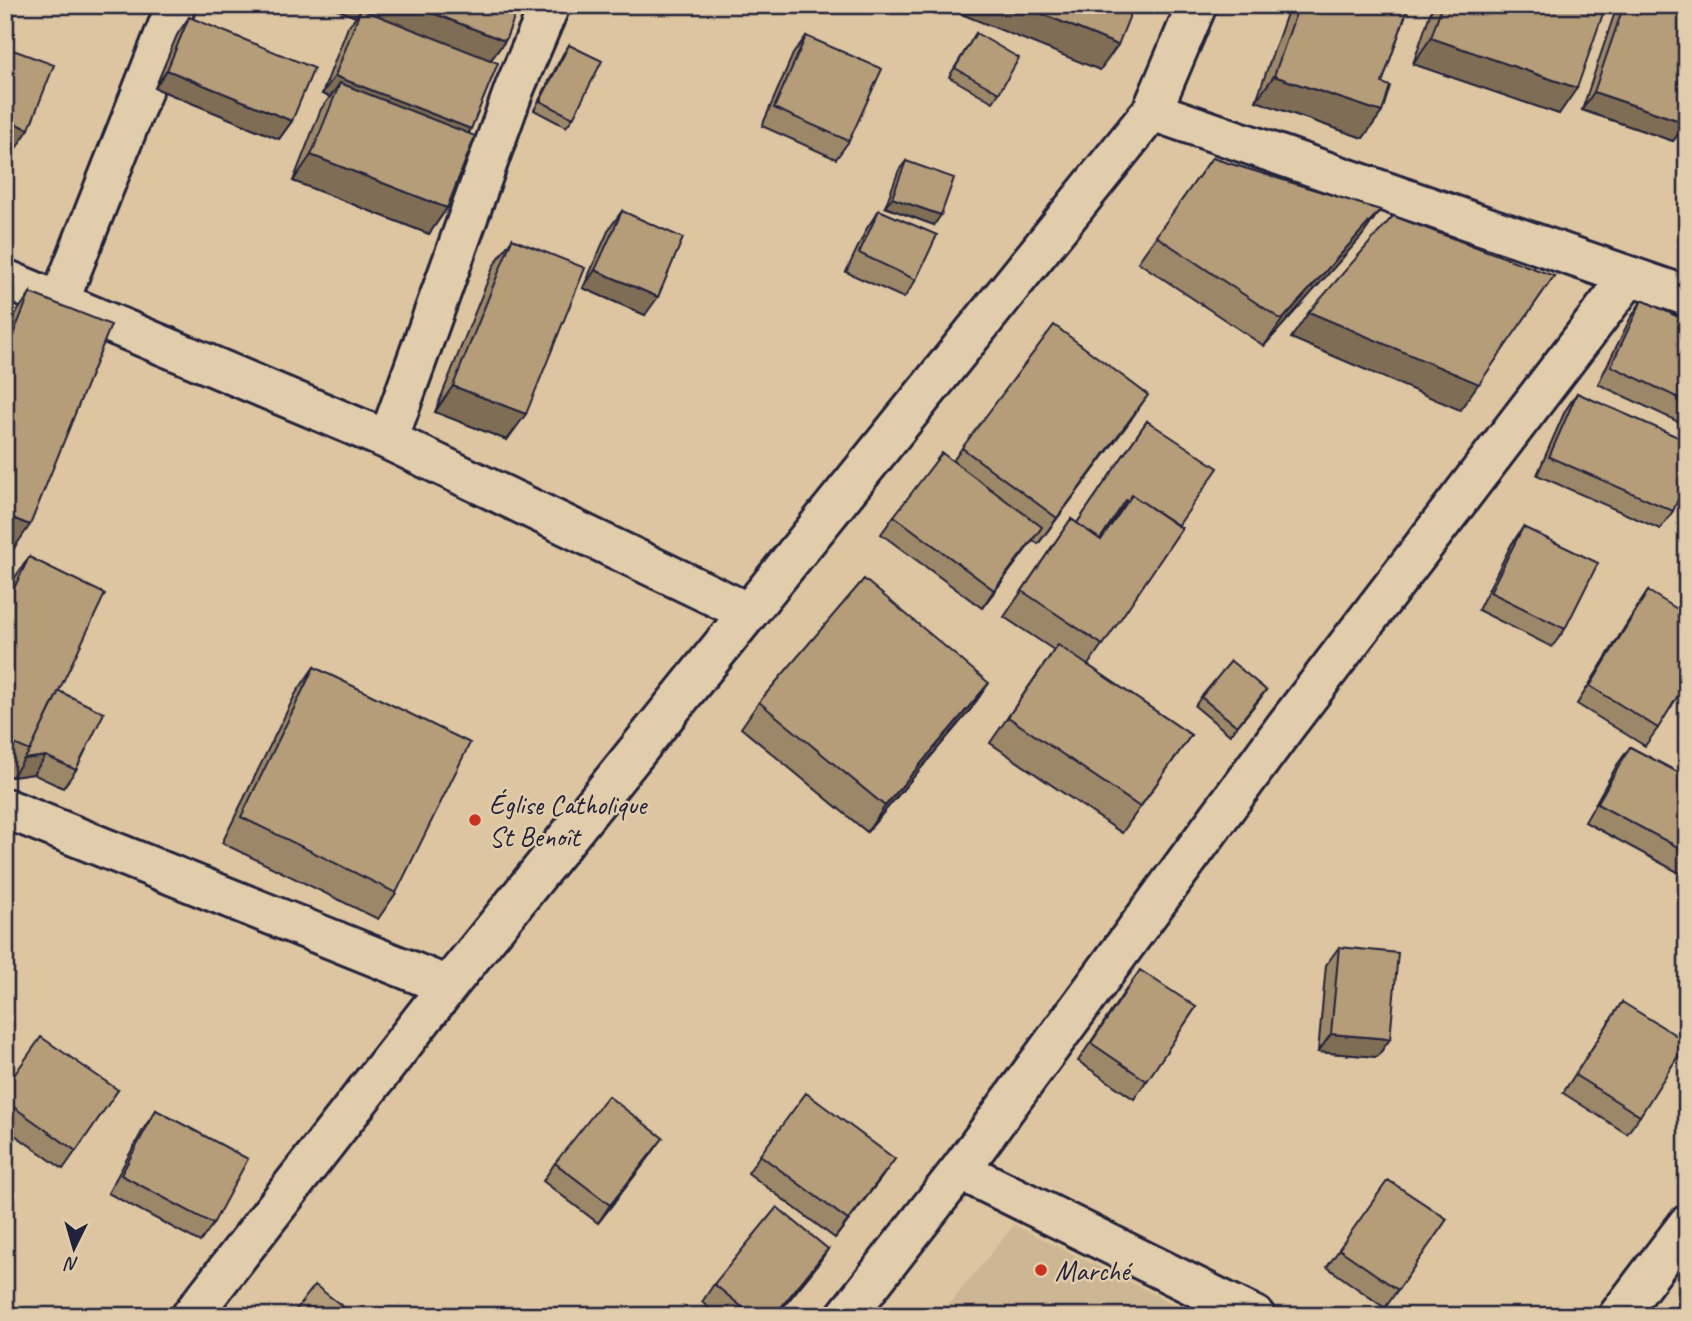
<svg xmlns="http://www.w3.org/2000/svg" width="1692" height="1321" font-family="Caveat,sans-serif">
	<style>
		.built { fill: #cdb693 }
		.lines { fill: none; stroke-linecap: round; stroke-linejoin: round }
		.street-casing { stroke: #22223b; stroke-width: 44 }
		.street { stroke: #e1ccab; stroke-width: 38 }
		.wall { fill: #9c8769; stroke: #22223b; stroke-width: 2; fill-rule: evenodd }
		.shaded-wall { fill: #7f6e55; stroke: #22223b; stroke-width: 2 }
		.building { fill: #b59d7a; stroke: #22223b; stroke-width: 2 }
		.poi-dot { fill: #c8321e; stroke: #e1ccab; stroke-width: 2.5 }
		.labels { text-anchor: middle; stroke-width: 5; stroke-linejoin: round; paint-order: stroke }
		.poi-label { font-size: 28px; fill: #22223b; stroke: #e1ccab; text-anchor: start }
	</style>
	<rect width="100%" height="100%" fill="#dcc5a0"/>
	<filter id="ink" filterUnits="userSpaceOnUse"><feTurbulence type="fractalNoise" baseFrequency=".0143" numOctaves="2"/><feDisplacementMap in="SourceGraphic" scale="14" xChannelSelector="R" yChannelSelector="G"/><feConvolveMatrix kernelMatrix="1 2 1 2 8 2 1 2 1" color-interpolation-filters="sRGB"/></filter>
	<g filter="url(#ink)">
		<!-- built -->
		<path class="built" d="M1014 1225 1198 1316H940Z"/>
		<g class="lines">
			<!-- street casing -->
			<g class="street-casing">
				<path id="street" d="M1152 111 1687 296
					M5 279 388 440 747 612
					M59 302 176 5
					M388 440 515 87 550 5
					M5 808 448 986
					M960 1170 1255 1316
					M191 1316 448 986 1152 111 1197 5
					M846 1316 960 1170 1285 727 1630 276
					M1618 1316 1687 1225"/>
			</g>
			<!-- street -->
			<use href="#street" class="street"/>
		</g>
		<!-- wall -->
		<path class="wall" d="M326 5H519L505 41 491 60 447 208 429 234 293 181 321 109 330 97 322 94 348 27 356 17Z
			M1290 5H1409L1382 83V112L1363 138 1256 101Z
			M1433 5H1606L1559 114 1413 64Z
			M1620 5H1661L1686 123 1673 141 1582 110 1615 12Z
			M189 17 292 121 279 139 155 88 177 35Z
			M976 33 999 93 993 102 949 77Z
			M806 36 849 141 836 159 762 126 793 54Z
			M569 45 573 118 566 127 534 110 563 54Z
			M1212 158 1380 210 1362 236 1264 346 1138 262Z
			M906 161 934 225 885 207 899 170Z
			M879 210 916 280 904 298 846 272 867 228Z
			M622 211 645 315 583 288 609 229Z
			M512 239 507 440 435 412 494 265Z
			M30 293 12 551 5 548V336L12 319Z
			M1642 300 1687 321V426L1598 384 1630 319Z
			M1577 393 1673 511 1660 529 1537 475 1565 411Z
			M1130 421 1038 544 1033 540 982 608 881 534 894 516 953 461 962 448Z
			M1147 421 1178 526 1182 528 1088 665 1191 735 1122 833 990 743 1054 650 1004 617 1071 519 1077 523ZM1114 518 1115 519 1101 540 1100 539Z
			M1523 527 1565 629 1552 647 1478 610 1511 545Z
			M29 557 76 770 63 788 33 774 12 777 5 774V595L11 583Z
			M1648 591 1658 728 1645 746 1577 704 1636 609Z
			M314 667 396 893 378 919 222 843 296 693Z
			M1266 690 1230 735 1195 706 1201 697Z
			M759 702 971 709 867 832 741 728Z
			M1630 747 1687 777V877L1585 822 1617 765Z
			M1339 947 1390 1039 1377 1057 1318 1052 1326 965Z
			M1127 988 1196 1007 1134 1099 1078 1061Z
			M1622 1002 1640 1116 1627 1134 1563 1093Z
			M5 1088 118 1090 63 1169 5 1128Z
			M156 1110 213 1224 200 1242 108 1193 144 1128Z
			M760 1155 882 1177 835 1238 748 1173Z
			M650 1156 598 1223 543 1181 555 1163Z
			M1388 1180 1447 1219 1385 1308 1327 1267Z
			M828 1249 816 1267 776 1316H718L702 1302 714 1284Z"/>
		<!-- shaded-wall -->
		<path class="shaded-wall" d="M326 5H412L505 41 486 66 361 9 356 17Z
			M939 5H1021L1118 45 1100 70Z
			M1431 38 1577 88 1559 114 1413 64Z
			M167 70 292 121 279 139 155 88Z
			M335 76 471 129 459 147 340 83 330 97 322 94Z
			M1274 76 1382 112 1363 138 1256 101Z
			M1594 92 1686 123 1673 141 1582 110Z
			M5 120 29 129 7 162 5 161Z
			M311 155 447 208 429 234 293 181Z
			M892 198 941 215 934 225 885 207Z
			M1380 210 1362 236 1264 346 1282 320Z
			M595 270 658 297 645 315 583 288Z
			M1554 276 1460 410 1291 338 1309 312Z
			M453 386 526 414 507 440 435 412Z
			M1148 395 1130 421 1038 544 1057 518Z
			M5 515 30 525 12 551 5 548Z
			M1042 527 1029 545 982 608 994 590Z
			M989 683 971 709 867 832 885 806Z
			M1266 690 1260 699 1230 735 1237 726Z
			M46 756 33 774 12 777 24 759Z
			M1331 1034 1390 1039 1377 1057 1318 1052Z
			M663 1138 650 1156 598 1223 610 1205Z
			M895 1159 882 1177 835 1238 848 1220Z
			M828 1249 816 1267 776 1316H774Z"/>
		<!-- building -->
		<path class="building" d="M412 5H519L505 41Z
			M1021 5H1134L1118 45Z
			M1299 5H1409L1382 83 1390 86 1382 112 1274 76Z
			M1442 5H1606L1577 88 1431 38Z
			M1624 5H1661L1687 14 1686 123 1594 92Z
			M361 9 498 63 471 129 335 76Z
			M189 17 314 68 292 121 167 70Z
			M976 33 1019 58 999 93 955 68Z
			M806 36 882 69 849 141 774 108Z
			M569 45 602 61 573 118 540 101Z
			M5 47 54 65 29 129 5 120Z
			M340 83 475 136 447 208 311 155Z
			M1212 158 1380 210 1282 320 1156 236Z
			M906 161 954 178 941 215 892 198Z
			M879 210 937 235 916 280 859 253Z
			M622 211 683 238 658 297 595 270Z
			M1393 216 1554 276 1479 384 1309 312Z
			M512 239 585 268 526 414 453 386Z
			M30 293 111 325 30 525 5 515V355Z
			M1642 300 1687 321V402L1611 366Z
			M1054 325 1148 395 1057 518 962 448Z
			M1577 393 1687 441V479L1673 511 1549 457Z
			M1147 421 1218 468 1178 526 1132 495 1128 501 1126 500 1100 539 1077 523Z
			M942 453 1042 527 994 590 894 516Z
			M1132 495 1182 528 1103 645 1022 591 1071 519 1101 540Z
			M1523 527 1598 563 1565 629 1490 592Z
			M29 557 105 594 30 751 5 740V607Z
			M864 579 989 683 885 806 759 702Z
			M1648 591 1687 615V681L1658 728 1590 686Z
			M1058 645 1191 735 1140 807 1008 717Z
			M1231 661 1266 690 1237 726 1201 697Z
			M314 667 470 743 396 893 241 817Z
			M59 691 104 713 76 770 46 756 24 759 30 751Z
			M1630 747 1687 777V852L1597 804Z
			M1339 947 1398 953 1390 1039 1331 1034Z
			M1140 970 1196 1007 1147 1081 1091 1043Z
			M1622 1002 1687 1042 1640 1116 1575 1075Z
			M41 1037 118 1090 76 1151 5 1101V1088Z
			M806 1093 895 1159 848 1220 760 1155Z
			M608 1096 663 1138 610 1205 555 1163Z
			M156 1110 248 1159 213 1224 121 1175Z
			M1388 1180 1447 1219 1398 1290 1339 1249Z
			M777 1207 828 1249 774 1316H753L714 1284Z
			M315 1285 355 1316H291Z"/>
	</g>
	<!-- markers -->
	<g class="poi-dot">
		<circle cx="475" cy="820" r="7"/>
		<circle cx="1041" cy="1270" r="7"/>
	</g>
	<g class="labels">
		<!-- poi labels -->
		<g class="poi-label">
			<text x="489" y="814">Église Catholique<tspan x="489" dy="32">St Benoît</tspan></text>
			<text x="1055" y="1280">Marché</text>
		</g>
	</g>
	<!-- margin -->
	<rect width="1692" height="1321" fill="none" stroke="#e1ccab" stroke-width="28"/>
	<rect x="14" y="14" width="1664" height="1293" fill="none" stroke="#22223b" stroke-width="2.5" filter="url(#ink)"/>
	<!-- north arrow -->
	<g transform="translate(74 1248) rotate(185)" stroke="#e1ccab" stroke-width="5" paint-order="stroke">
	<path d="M0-5L12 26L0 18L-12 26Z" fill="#22223b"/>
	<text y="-10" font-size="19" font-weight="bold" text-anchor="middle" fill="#22223b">N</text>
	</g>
</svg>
